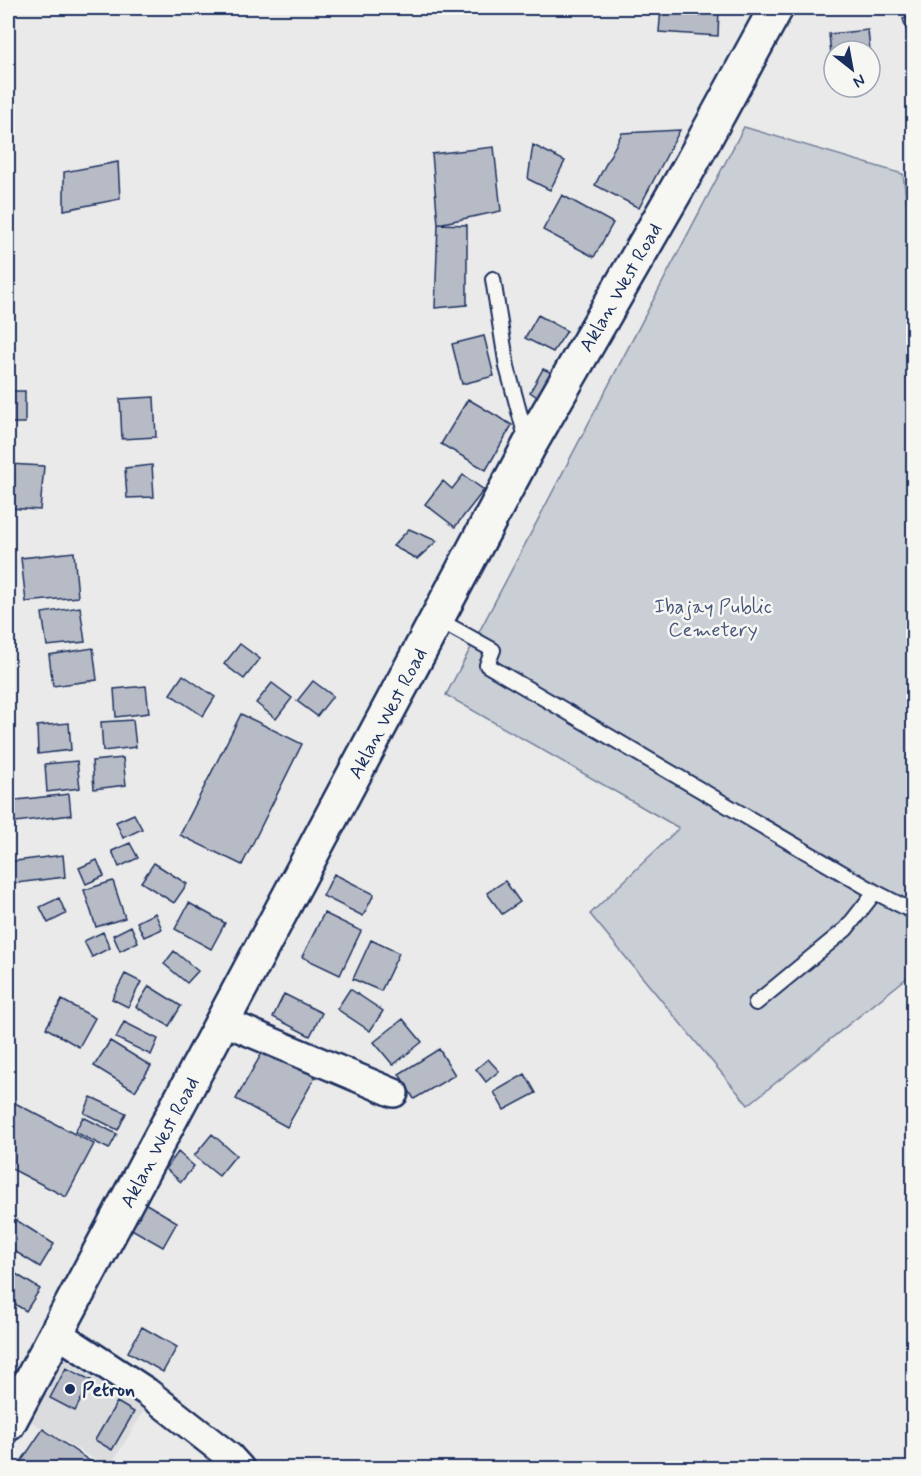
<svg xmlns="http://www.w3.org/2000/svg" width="921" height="1476" font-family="Mynerve,sans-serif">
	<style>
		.built { fill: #dadcde }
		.green { fill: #caced5; stroke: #727e9a; stroke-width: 1.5 }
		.building { fill: #b6bbc6; stroke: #1b2f5e; stroke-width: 1.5 }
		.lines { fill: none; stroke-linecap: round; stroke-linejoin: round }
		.lane-casing { stroke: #1b2f5e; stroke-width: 18 }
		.street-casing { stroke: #1b2f5e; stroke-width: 32 }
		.primary-casing { stroke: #1b2f5e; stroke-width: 38 }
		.lane { stroke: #f6f6f2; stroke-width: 14 }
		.street { stroke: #f6f6f2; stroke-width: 27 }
		.primary { stroke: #f6f6f2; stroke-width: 33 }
		.poi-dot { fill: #1b2f5e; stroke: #f6f6f2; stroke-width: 2 }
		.labels { text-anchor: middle; stroke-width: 5; stroke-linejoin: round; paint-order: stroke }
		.street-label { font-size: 20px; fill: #1b2f5e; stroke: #f6f6f2 }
		.park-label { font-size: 20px; fill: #47577c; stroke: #f6f6f2 }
		.poi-label { font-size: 20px; font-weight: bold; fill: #1b2f5e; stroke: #f6f6f2; text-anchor: start }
	</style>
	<rect width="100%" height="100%" fill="#e9eae9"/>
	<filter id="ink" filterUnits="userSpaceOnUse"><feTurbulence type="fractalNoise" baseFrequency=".0167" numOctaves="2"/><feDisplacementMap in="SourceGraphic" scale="12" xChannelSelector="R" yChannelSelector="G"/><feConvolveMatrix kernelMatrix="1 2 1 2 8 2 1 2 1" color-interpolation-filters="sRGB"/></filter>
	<g filter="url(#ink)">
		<!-- built -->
		<path class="built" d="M65 1355 148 1404 109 1468 27 1419Z"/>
		<!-- green -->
		<path class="green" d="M744 127 903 174 914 261 913 973 748 1105 590 914 679 828 446 695Z"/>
		<!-- building -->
		<path class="building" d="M661 8H719L718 36 659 32Z
			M914 15V54L903 19Z
			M868 30 870 51H834V86L829 34Z
			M680 130 639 208 595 185 622 133Z
			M533 145 565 161 550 190 528 179Z
			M494 147 501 211 438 224 432 154Z
			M118 162 120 199 64 210V172Z
			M562 195 613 223 594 257 543 230Z
			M438 224 467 225V305L435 308Z
			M538 315 567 331 553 352 525 338Z
			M484 336 494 376 462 384 452 344Z
			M543 369 559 376 543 401 530 392Z
			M8 391H25V423H8Z
			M154 397 156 437 122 439 120 399Z
			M468 399 512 425 486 470 441 444Z
			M8 464 44 466 40 510 8 508Z
			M152 465 154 497 127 498 125 468Z
			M463 475 484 490 455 527 425 504 443 481 452 489Z
			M409 529 437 541 417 559 393 546Z
			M74 552 78 597 26 602 21 558Z
			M80 607 85 642 47 646 42 613Z
			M240 644 260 659 244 679 224 664Z
			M93 648 97 680 53 686 49 655Z
			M183 675 215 697 203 716 170 694Z
			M313 681 333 696 317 716 297 701Z
			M272 683 292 698 276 719 256 703Z
			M146 686 149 713 116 717 114 689Z
			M241 714 302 744 242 865 180 835Z
			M133 720 136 747 103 751 101 722Z
			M69 723 71 750 38 754 37 726Z
			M123 758 126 785 94 789 92 761Z
			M77 761 80 788 47 792 45 764Z
			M69 794 71 815 8 823V801Z
			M134 814 142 829 123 838 116 822Z
			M130 843 138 858 119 867 112 851Z
			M63 855 65 877 8 884V862Z
			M97 860 104 876 86 884 79 868Z
			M154 863 187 884 174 903 141 882Z
			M334 874 374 894 363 916 323 896Z
			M113 881 125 918 96 927 84 890Z
			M505 881 520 902 502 914 487 893Z
			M59 898 66 914 48 923 40 907Z
			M189 903 225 923 211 949 175 929Z
			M155 913 162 929 144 937 137 922Z
			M324 913 361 931 340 975 302 957Z
			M131 926 138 942 120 951 113 935Z
			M103 932 110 948 92 957 84 941Z
			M371 940 399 953 381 991 353 979Z
			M174 951 198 971 187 983 164 964Z
			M125 974 141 982 128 1007 112 999Z
			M149 986 181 1006 169 1026 136 1007Z
			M350 989 383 1011 370 1031 337 1009Z
			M284 994 322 1013 310 1036 273 1017Z
			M62 1000 95 1018 79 1047 46 1028Z
			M403 1019 422 1042 393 1065 374 1042Z
			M124 1022 158 1039 151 1055 116 1038Z
			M110 1041 151 1066 135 1091 94 1066Z
			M267 1044 318 1072 287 1127 236 1099Z
			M439 1049 455 1075 414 1099 399 1074Z
			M488 1059 499 1071 486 1082 476 1069Z
			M525 1074 536 1093 504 1110 494 1092Z
			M91 1097 126 1113 118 1130 84 1113Z
			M13 1102 94 1144 66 1197 8 1167V1112Z
			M83 1117 117 1134 109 1149 75 1132Z
			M212 1134 236 1155 219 1176 194 1156Z
			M178 1152 194 1166 181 1182 166 1169Z
			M143 1202 177 1222 163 1247 128 1227Z
			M16 1220 54 1244 40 1267 8 1247V1233Z
			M8 1269 40 1289 26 1311 8 1300Z
			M142 1327 177 1347 163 1372 128 1352Z
			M66 1368 91 1380 75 1411 50 1398Z
			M117 1402 134 1412 112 1450 95 1440Z
			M43 1429 100 1468H28L20 1463Z"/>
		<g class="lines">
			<!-- lane casing -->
			<g class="lane-casing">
				<path id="lane" d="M493 279 507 367 527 441
					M437 619 493 650 487 665 875 892 914 912
					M756 1003 846 929 875 892"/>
			</g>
			<!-- street casing -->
			<g class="street-casing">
				<path id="street" d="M223 1021 394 1093
					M57 1333 147 1392 230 1457 240 1468"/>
			</g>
			<!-- primary casing -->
			<g class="primary-casing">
				<path id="primary" d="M8 1424 529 446 690 166 776 8"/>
			</g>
			<!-- lane -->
			<use href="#lane" class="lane"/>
			<!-- street -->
			<use href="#street" class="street"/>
			<!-- primary -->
			<use href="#primary" class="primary"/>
		</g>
	</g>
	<!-- markers -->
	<circle class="poi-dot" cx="70" cy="1389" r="6"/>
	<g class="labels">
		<!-- street labels -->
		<g class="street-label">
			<text transform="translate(620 287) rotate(-60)" y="7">Aklan West Road</text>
			<text transform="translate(387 713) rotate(-62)" y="7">Aklan West Road</text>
			<text transform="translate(159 1142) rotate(-62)" y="7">Aklan West Road</text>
		</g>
		<!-- park labels -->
		<g class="park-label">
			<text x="713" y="613">Ibajay Public<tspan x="713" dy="23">Cemetery</tspan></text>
		</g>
		<!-- poi labels -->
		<g class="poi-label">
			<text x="82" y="1396">Petron</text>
		</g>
	</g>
	<!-- margin -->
	<rect width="921" height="1476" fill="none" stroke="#f6f6f2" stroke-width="30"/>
	<rect x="15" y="15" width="891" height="1446" fill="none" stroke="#1b2f5e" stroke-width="2" filter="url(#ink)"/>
	<!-- north arrow -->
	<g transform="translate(852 69) rotate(149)"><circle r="28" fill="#f6f6f2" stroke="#9ea6b7" stroke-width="1.5"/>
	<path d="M0-4.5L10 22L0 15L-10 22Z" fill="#1b2f5e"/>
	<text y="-9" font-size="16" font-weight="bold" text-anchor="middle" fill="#1b2f5e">N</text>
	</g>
</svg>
